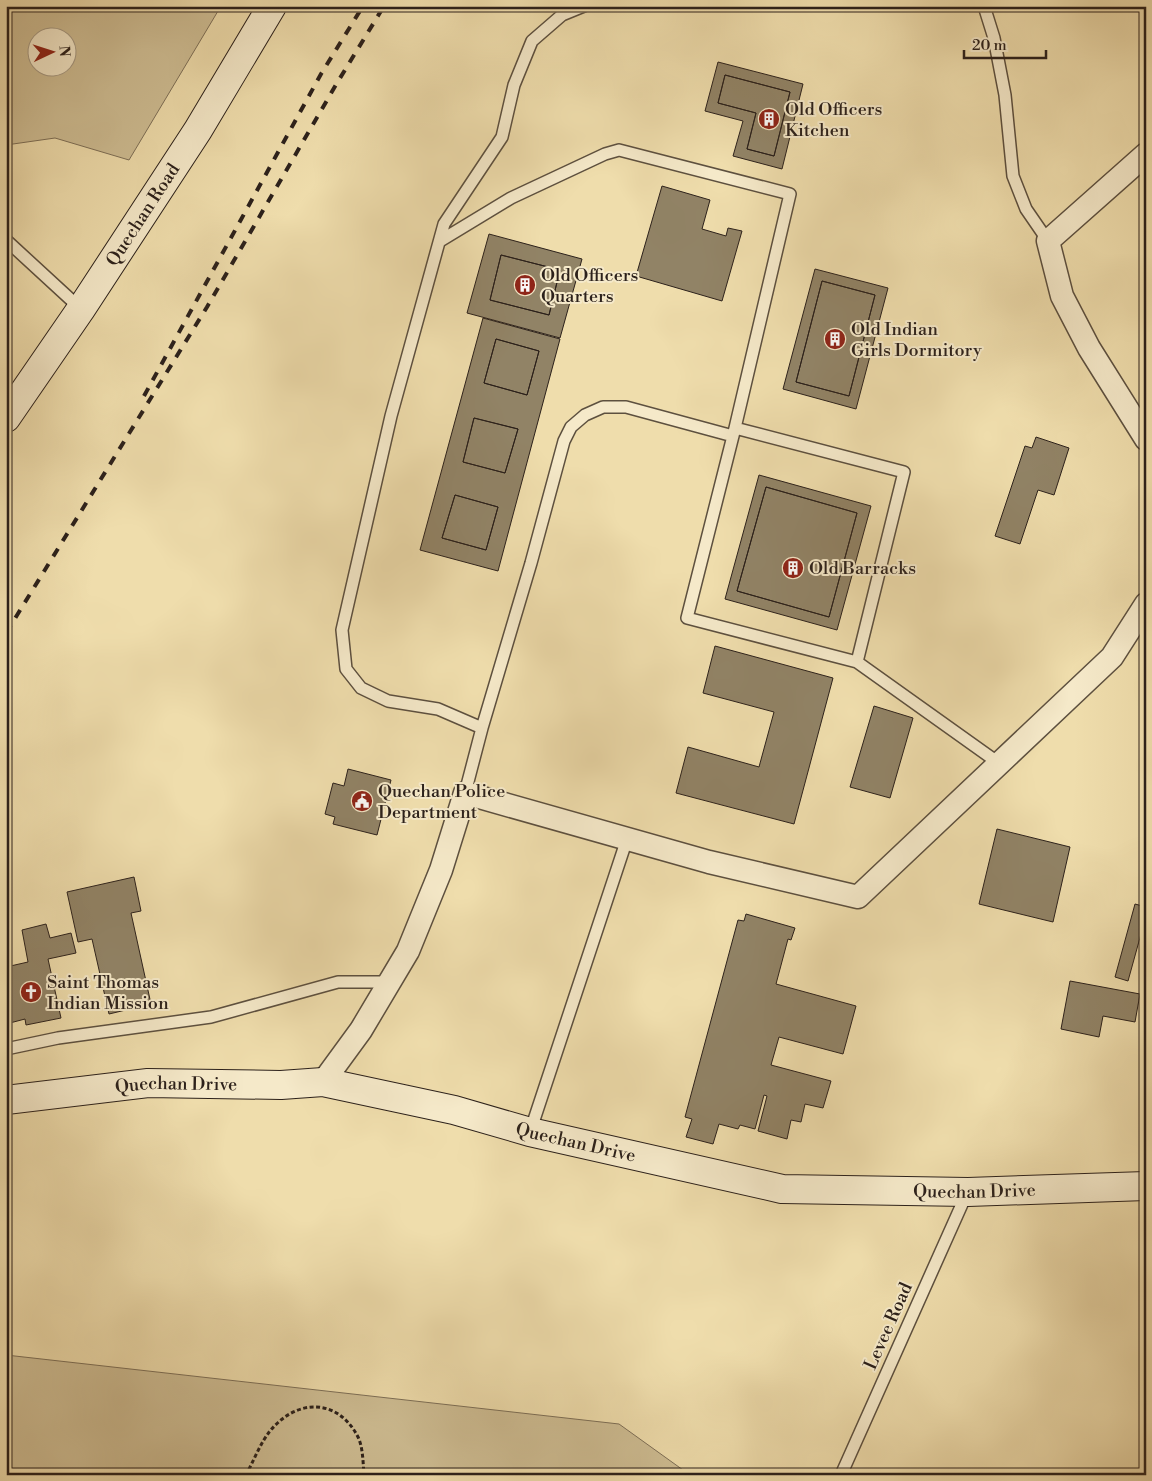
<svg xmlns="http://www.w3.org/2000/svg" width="1152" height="1481" font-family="'Libre Bodoni',serif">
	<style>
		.green { fill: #cebd93; stroke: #7d6f57; fill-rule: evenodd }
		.building { fill: #918366; stroke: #2c211b; fill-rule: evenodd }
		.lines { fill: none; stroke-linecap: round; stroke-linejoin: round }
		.lane-casing { stroke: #5d503f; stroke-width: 14 }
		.street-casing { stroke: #5d503f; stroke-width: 25 }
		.secondary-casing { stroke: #2c211b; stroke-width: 30 }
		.path { stroke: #2c211b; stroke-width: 3; stroke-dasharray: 4 2.5; stroke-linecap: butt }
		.lane { stroke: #f5e9c9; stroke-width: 11 }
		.street { stroke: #f5e9c9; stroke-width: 22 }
		.secondary { stroke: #f5e9c9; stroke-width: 28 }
		.rail { stroke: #2c211b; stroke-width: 4; stroke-dasharray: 9 9; stroke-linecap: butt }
		.labels { text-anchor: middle; stroke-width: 4; stroke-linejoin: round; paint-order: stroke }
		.poi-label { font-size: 18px; fill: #2c211b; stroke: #f5e9c9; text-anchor: start }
		.street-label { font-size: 18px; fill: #2c211b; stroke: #f5e9c9 }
	</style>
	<rect width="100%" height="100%" fill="#efddac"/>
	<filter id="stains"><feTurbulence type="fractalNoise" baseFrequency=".004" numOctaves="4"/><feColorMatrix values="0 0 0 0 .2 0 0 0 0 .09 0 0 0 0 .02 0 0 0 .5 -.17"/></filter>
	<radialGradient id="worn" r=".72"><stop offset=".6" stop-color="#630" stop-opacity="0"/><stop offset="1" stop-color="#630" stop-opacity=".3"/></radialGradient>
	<!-- green -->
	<path class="green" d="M6 6H221L129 160 55 138 6 145ZM38 38H68V68H38Z
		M6 1355 619 1424 690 1475H6Z"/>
	<!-- building -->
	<path class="building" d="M718 62 803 84 782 169 733 156 743 121 705 111ZM725 75 790 92 774 156 747 149 756 113 718 103Z
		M725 75 790 92 774 156 747 149 756 113 718 103Z
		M662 186 710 200 702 229 726 236 728 228 742 231 722 301 636 276Z
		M489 234 582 259 560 338 467 313ZM501 255 560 270 549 315 490 300Z
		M501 255 560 270 549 315 490 300Z
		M815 269 888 288 856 409 783 389ZM822 281 875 295 849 396 796 382Z
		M822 281 875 295 849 396 796 382Z
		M483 318 560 339 498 571 420 550ZM496 339 539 351 527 395 484 383ZM474 418 518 429 505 473 463 462ZM455 495 498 507 486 550 442 538Z
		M496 339 539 351 527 395 484 383Z
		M474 418 518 429 505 473 463 462Z
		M1036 437 1069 448 1054 495 1038 490 1020 544 995 536 1025 446 1032 448Z
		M759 475 871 506 837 630 725 599ZM766 487 857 513 829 617 737 591Z
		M766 487 857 513 829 617 737 591Z
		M455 495 498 507 486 550 442 538Z
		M715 646 833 678 794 824 676 793 688 747 759 767 774 712 703 693Z
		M874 706 913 718 890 798 850 787Z
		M348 769 391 780 377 835 333 824 335 817 325 814 333 783 344 786Z
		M997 829 1070 847 1053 922 979 904Z
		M134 877 141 911 131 913 151 1004 109 1014 92 939 78 942 67 892Z
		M1135 904 1146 907V916L1128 981 1115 977Z
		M746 914 795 928 791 940 788 939 776 984 856 1006 843 1054 779 1037 771 1065 831 1081 823 1108 805 1104 801 1122 791 1120 787 1139 758 1131 767 1096 764 1095 755 1129 740 1125 738 1129 719 1124 713 1144 686 1137 692 1119 685 1117 738 920 744 921Z
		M46 924 50 938 71 933 76 953 48 959 61 1018 26 1025 25 1019 6 1024V967L28 962 22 930Z
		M1070 981 1140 994 1135 1022 1103 1016 1099 1037 1061 1029Z"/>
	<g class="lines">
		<!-- lane casing -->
		<g class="lane-casing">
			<path id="lane" d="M984 6 994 38 1005 95 1013 176 1026 209 1048 241
				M6 240 81 309
				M440 241 511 198 605 154 619 150 790 194 735 428
				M735 428 904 472 857 662 687 618Z
				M857 662 1000 764
				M482 728 531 563 564 441 571 427 585 415 603 407H626L733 436
				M465 793 482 728 438 709 388 701 361 688 346 669 342 630 391 416 444 224 502 137 514 85 532 41 562 15 584 6
				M6 1049 58 1038 211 1017 338 982H389
				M530 1132 627 839
				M841 1475 967 1193"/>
		</g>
		<!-- street casing -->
		<g class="street-casing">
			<path id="street" d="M1146 154 1048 241 1062 296 1089 348 1146 439
				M323 1082 361 1030 408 951 441 870 465 793 709 862 858 897 1112 657 1146 604"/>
		</g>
		<!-- secondary casing -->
		<g class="secondary-casing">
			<g id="secondary">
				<path id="s1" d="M6 418 81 309 198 130 272 6"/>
				<path id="s2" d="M6 1100 148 1083 281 1085 323 1082 454 1110 530 1132 782 1189 968 1192 1146 1186"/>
			</g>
		</g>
		<!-- path -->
		<path class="path" d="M246 1475C253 1462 261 1442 270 1431 297 1398 338 1398 358 1437 363 1447 363 1463 364 1475"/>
		<!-- lane -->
		<use href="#lane" class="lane"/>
		<!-- street -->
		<use href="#street" class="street"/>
		<!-- secondary -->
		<use href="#secondary" class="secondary"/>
		<!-- rail -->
		<path class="rail" d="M144 396 321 74 363 6
			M6 633 207 307 337 83 384 6"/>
	</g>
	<!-- icons -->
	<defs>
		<g id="building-disc" transform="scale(1.125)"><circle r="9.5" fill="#8f2418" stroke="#f5e9c9"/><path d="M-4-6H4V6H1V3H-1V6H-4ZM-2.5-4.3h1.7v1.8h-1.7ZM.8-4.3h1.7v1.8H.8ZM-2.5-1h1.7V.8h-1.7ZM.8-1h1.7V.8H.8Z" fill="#fff"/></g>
		<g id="civic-disc" transform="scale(1.125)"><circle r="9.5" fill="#8f2418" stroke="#f5e9c9"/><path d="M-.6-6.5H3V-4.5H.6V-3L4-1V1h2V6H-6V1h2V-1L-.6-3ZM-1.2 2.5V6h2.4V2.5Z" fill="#fff"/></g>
		<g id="church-disc" transform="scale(1.125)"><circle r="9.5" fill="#8f2418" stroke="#f5e9c9"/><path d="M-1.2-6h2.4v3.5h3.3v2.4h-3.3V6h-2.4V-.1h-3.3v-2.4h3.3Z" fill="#fff"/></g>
	</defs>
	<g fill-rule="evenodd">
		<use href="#building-disc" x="769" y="119"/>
		<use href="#building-disc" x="525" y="285"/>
		<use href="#building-disc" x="835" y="339"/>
		<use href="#building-disc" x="793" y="568"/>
		<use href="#civic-disc" x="362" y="801"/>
		<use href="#church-disc" x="31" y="992"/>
	</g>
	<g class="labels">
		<!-- poi labels -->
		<g class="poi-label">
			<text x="785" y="115">Old Officers<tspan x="785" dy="21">Kitchen</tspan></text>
			<text x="541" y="281">Old Officers<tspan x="541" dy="21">Quarters</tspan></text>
			<text x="851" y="335">Old Indian<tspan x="851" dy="21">Girls Dormitory</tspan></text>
			<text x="809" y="574">Old Barracks</text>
			<text x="378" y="797">Quechan Police<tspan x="378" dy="21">Department</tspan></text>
			<text x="47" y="988">Saint Thomas<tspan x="47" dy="21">Indian Mission</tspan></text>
		</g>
		<!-- street labels -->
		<g class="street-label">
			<text dy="6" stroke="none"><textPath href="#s1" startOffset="245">Quechan Road</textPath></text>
			<text dy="6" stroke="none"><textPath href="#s2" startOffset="171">Quechan Drive</textPath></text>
			<text dy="6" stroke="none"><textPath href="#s2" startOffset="578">Quechan Drive</textPath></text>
			<text dy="6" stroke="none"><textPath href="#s2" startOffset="982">Quechan Drive</textPath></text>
			<text transform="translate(888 1326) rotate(-66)" y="6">Levee Road</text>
		</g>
	</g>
	<!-- margin -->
	<rect width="1152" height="1481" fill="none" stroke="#efddac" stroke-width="25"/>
	<rect x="8" y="8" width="1137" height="1466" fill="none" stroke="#2c211b" stroke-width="2.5"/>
	<rect x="12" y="12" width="1127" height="1456" fill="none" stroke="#2c211b"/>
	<!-- north arrow -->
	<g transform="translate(52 52) rotate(86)"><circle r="24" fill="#f5e9c9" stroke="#a59983"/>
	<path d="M0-4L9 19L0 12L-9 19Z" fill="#8f2418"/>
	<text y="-8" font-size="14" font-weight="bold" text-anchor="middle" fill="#2c211b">N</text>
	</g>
	<!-- scale -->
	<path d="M964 50v8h82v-8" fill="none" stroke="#2c211b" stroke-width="2.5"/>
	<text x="972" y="50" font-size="15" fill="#2c211b" stroke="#f5e9c9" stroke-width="4" paint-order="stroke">20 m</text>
	<rect width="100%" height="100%" filter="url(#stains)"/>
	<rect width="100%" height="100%" fill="url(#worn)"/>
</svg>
